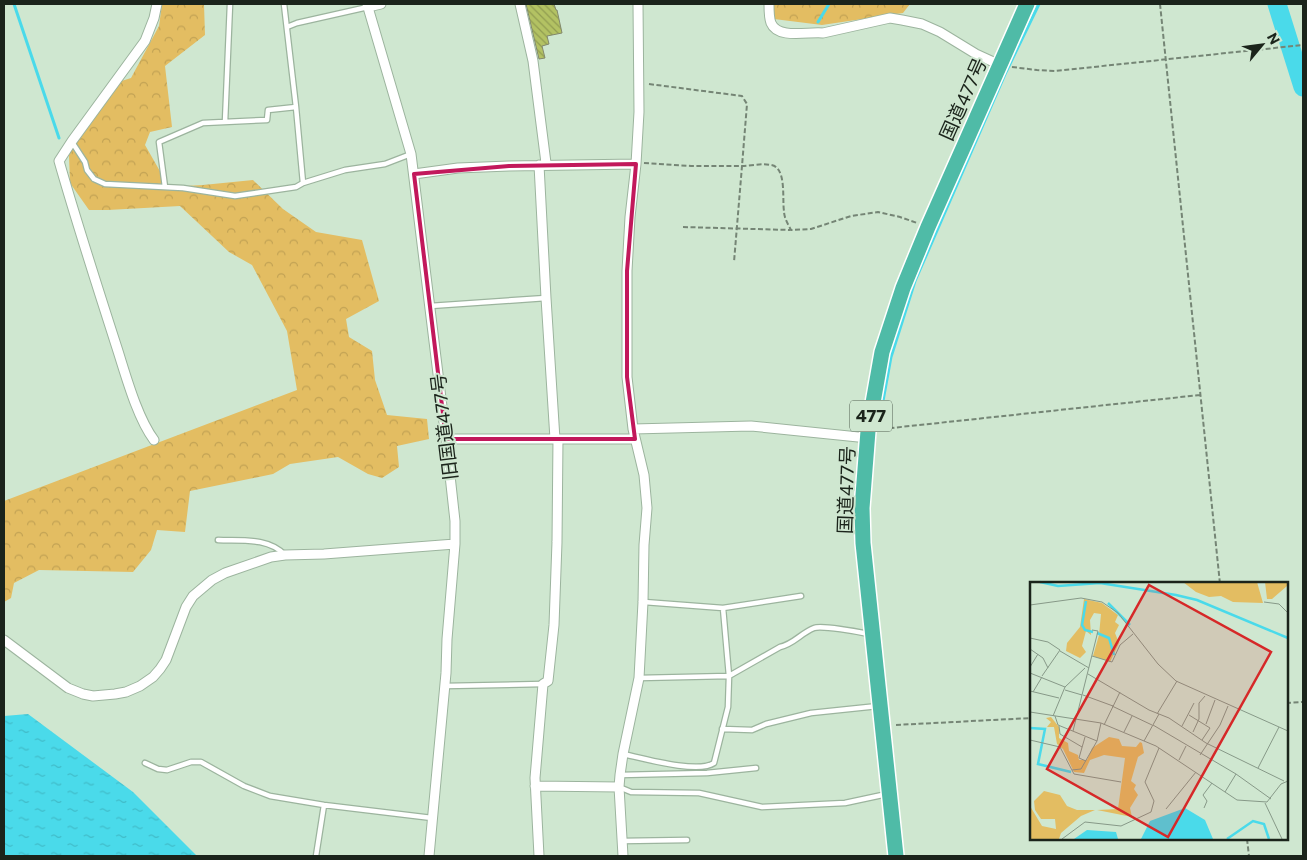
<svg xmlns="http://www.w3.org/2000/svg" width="1307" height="860" font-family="Commissioner,'Noto Sans JP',sans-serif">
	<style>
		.forest { fill: url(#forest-crowns) }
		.water { fill: url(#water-ripples) }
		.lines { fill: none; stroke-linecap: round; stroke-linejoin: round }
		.stream { stroke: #4adaea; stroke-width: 3 }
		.river { stroke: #4adaea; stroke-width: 19 }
		.building { fill: url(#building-back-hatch); stroke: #82886c }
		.service-casing { stroke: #9cb49e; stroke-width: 7 }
		.minor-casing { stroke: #9cb49e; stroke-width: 11 }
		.trunk-casing { stroke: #fff; stroke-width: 18 }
		.path { stroke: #758575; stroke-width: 2; stroke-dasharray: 5 2.5; stroke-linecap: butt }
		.service { stroke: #fff; stroke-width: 4.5 }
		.minor { stroke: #fff; stroke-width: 9 }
		.trunk { stroke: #4fbba7; stroke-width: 15 }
		.marked { fill: none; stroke: #c2185b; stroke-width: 4; stroke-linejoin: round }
		.labels { text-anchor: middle; stroke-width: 4; stroke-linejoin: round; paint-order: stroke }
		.shield { fill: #cfe7d0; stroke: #515e51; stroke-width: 1 }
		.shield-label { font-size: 18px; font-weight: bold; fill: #1b241b }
		.street-label { font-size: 19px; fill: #1b241b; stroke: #cfe7d0 }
		.inset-river { fill: none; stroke: #4adaea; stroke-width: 2.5 }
		.inset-road { fill: none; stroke: #879988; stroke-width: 1 }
		.view { fill: #d62828; fill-opacity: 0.15; stroke: #d62828; stroke-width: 2.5 }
		.inset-edge { fill: none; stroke: #1b241b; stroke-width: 2.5 }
	</style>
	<defs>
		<pattern id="forest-crowns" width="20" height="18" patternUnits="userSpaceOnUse" patternTransform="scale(1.25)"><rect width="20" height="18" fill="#e3bd62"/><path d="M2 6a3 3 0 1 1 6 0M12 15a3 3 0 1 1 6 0" fill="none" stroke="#c2a254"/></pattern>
		<pattern id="water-ripples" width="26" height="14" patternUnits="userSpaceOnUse" patternTransform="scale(1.25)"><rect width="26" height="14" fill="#4adaea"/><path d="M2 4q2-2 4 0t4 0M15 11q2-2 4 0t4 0" fill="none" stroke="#40bbc8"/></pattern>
		<pattern id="building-back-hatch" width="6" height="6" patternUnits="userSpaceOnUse" patternTransform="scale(1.25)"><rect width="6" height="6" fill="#b3c263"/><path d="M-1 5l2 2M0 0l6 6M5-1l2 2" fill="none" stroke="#919d51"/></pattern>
	</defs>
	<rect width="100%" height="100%" fill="#cfe7d0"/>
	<!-- forest -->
	<path class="forest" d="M162 4H204L205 35 165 66 172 127 150 132 145 145 169 187 203 185 253 180 283 209 316 232 362 240 379 301 346 319 349 337 372 351 375 380 387 415 427 419 429 439 397 446 399 467 382 478 368 474 338 457 290 464 273 474 190 491 185 532 157 530 151 550 133 572 39 570 14 583 11 598 4 602V501L297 390 287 331 252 265 229 252 180 206 108 210H89L70 183 69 155 78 126 109 85 131 78 159 26Z
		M772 4H910L903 13 822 25 774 19Z"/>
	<!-- water -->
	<path class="water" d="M28 714 133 792 197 856H4V716Z"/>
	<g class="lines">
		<!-- stream -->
		<path class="stream" d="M14 4 59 138
			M818 22 829 4
			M879 423 891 357 915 281 1006 72 1039 4"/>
		<!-- river -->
		<path class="river" d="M1277 4 1303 87"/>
	</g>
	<!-- building -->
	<path class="building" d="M526 4H554L556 10H557L562 33 547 36 549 44 542 46 545 58 539 59Z"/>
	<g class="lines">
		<!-- service casing -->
		<g class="service-casing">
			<path id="service" d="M284 4 296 107 303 183 345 170 385 164 411 154
				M287 27 297 23 368 7
				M225 122 230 4
				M72 142 85 162 87 170 94 179 105 184 183 188 235 196 296 187 303 183
				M165 187 159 142 203 123 267 120 268 110 296 107
				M430 306 546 298
				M218 540C241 541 268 537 285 555
				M644 602 723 608 801 596
				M639 678 729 676 780 647C794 644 801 633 814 628 821 625 859 632 869 634
				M445 686 543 684
				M722 729 752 730 766 724 811 713 878 706
				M623 754C642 758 698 774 714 763L728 707 729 676 723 608
				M145 763 158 769 167 770 191 762H201L244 786 270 796 324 805 432 818
				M620 775 707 773 756 768
				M619 787 631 792 699 793 762 807 845 803 887 794
				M622 841 687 840
				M316 856 324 805"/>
		</g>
		<!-- minor casing -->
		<g class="minor-casing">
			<path id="minor" d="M367 4 411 154 446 439 455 521V544L447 639 446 673 429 856
				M520 4 533 61 546 163 542 165
				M769 4C769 10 769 18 771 23 778 40 810 31 823 33L890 18 902 20 922 24 940 32 976 54 1000 65
				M368 7 381 4
				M539 165 546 298 555 439
				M414 174 458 168 509 166 636 164
				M633 429 751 426 868 438
				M446 439H635
				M154 440C137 417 126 376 117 348 97 286 77 224 59 161L72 141 145 41 154 18 157 4
				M4 640 68 688 83 694 93 696 115 694 126 692 140 686 153 677 160 669 166 660 186 607 193 596 212 580 225 573 271 557 285 555 324 554 455 544
				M535 786 619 787
				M539 856 535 778 543 684 548 681 554 625 557 542 558 439
				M623 856 619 787 620 775 623 754 639 678 643 602 644 545 647 508 644 475 633 429 627 377V271L630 217 636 164 639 112 638 4"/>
		</g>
		<!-- trunk casing -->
		<g class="trunk-casing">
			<path id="trunk" d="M896 856 863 543 862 508 868 431 882 352 903 288 928 227 1027 4"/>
		</g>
		<!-- path -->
		<path class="path" d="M1160 4 1220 584
			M1012 67 1037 70 1055 71 1303 45
			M649 84 742 96 747 104 742 166C751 166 762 163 771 165 787 167 782 200 784 211 784 218 788 224 791 230L811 229 851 216 878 212 900 217 917 223
			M644 163 691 166H742L734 262
			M683 227 790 230
			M882 429 1200 395
			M1286 703 1303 702
			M896 725 1031 718
			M1247 839 1249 856"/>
		<!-- service -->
		<use href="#service" class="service"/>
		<!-- minor -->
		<use href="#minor" class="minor"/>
		<!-- trunk -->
		<use href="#trunk" class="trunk"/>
	</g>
	<!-- marked area -->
	<path class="marked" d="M636 164 627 271V377L635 439H446L414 174 509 166Z"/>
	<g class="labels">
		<!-- shield labels -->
		<rect class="shield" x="850" y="400.5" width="42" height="31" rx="4"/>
		<g class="shield-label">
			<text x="871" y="422">477</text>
		</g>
		<!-- street labels -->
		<g class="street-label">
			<text transform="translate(963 99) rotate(-66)" y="7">国道477号</text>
			<text transform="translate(444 427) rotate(-97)" y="7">旧国道477号</text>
			<text transform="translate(846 490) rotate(-88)" y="7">国道477号</text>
		</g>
	</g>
	<!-- overview -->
	<g transform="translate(1030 582)">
		<rect width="258" height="258" fill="#cfe7d0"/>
		<path d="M153 0H227L233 21 203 20 191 14 179 15 166 10ZM235 0H257V4L242 17H237ZM54 17 72 21 88 33 85 40 89 43 85 51 89 61 80 80 63 74 69 53 71 32 64 31 60 38 61 53 56 49 52 64 56 70 50 76 36 69 37 61 50 45ZM21 135 29 145V156L38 161 39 169 48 173 49 178H57L62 166 79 155 89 157 92 164 106 165 110 160 112 161 114 171 108 175 101 199 106 203 104 207 108 213 100 226 102 235 67 228 88 227 95 176 74 173 60 178 54 191 44 190 33 167 27 162 24 145H17L21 140 16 136ZM14 209 30 213 37 224 47 228H65L51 234 31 251 29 257H0V224L12 244 26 247 25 237H11L5 228 4 219Z" fill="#e3bd62"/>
		<path d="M155 226 175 238 183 257H111L120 239ZM57 248 86 250 88 257H44Z" fill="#4adaea"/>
		<path class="inset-river" d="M10 0 28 4 70 1 146 13 167 18 258 56M56 19 52 43 55 48 63 50M78 21 100 43M67 51 79 56 84 73M0 146 15 147 8 182 41 190M197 257 223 239 234 242 239 257"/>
		<path class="inset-road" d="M234 20 249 22 258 31M0 23 51 16 72 20 88 31 128 82 146 99 258 149M0 56 18 60 30 68 12 94M0 67 13 76 18 86M30 69 59 86M62 74 82 80 90 63 103 52M0 85 8 72M0 91 35 105M58 92 119 128 139 136 176 161 254 199M35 108 52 113M0 109 29 116M3 110 12 95M53 113 83 124M82 124 122 143M0 130 71 141 126 164 207 218 237 220 251 202 258 199M127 132 147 99M159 133 180 146 172 158M23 134 35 105 55 86M25 134 28 143 67 159 71 141M176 142 185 118M74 143 90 110M123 143 206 192 241 217M29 144 30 152 52 165M152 144 164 121M43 149 68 49 62 48M94 150 102 134M163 150 169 137V121L175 114M55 155 49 176 56 179M0 158 30 165 44 192 91 200M114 159 129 132M170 173 190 143 198 124M149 178 156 164M228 186 249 145M42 188 51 187 67 159M195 210 206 192M235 221 252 257M174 226 177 219 173 213 182 201M136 227 166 190M32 257 55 240 91 244 121 230 124 219 115 200 129 166"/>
		<path class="view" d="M119 3 241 70 138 255 17 187Z"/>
		<rect width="258" height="258" class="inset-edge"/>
	</g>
	<!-- border -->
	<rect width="1307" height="860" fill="none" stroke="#1b241b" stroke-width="10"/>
	<!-- north arrow -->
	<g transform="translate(1262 45) rotate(61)" stroke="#cfe7d0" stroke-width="4" paint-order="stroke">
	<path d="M0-4L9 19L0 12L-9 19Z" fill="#1b241b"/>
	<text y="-8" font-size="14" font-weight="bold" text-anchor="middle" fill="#1b241b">N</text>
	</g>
</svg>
